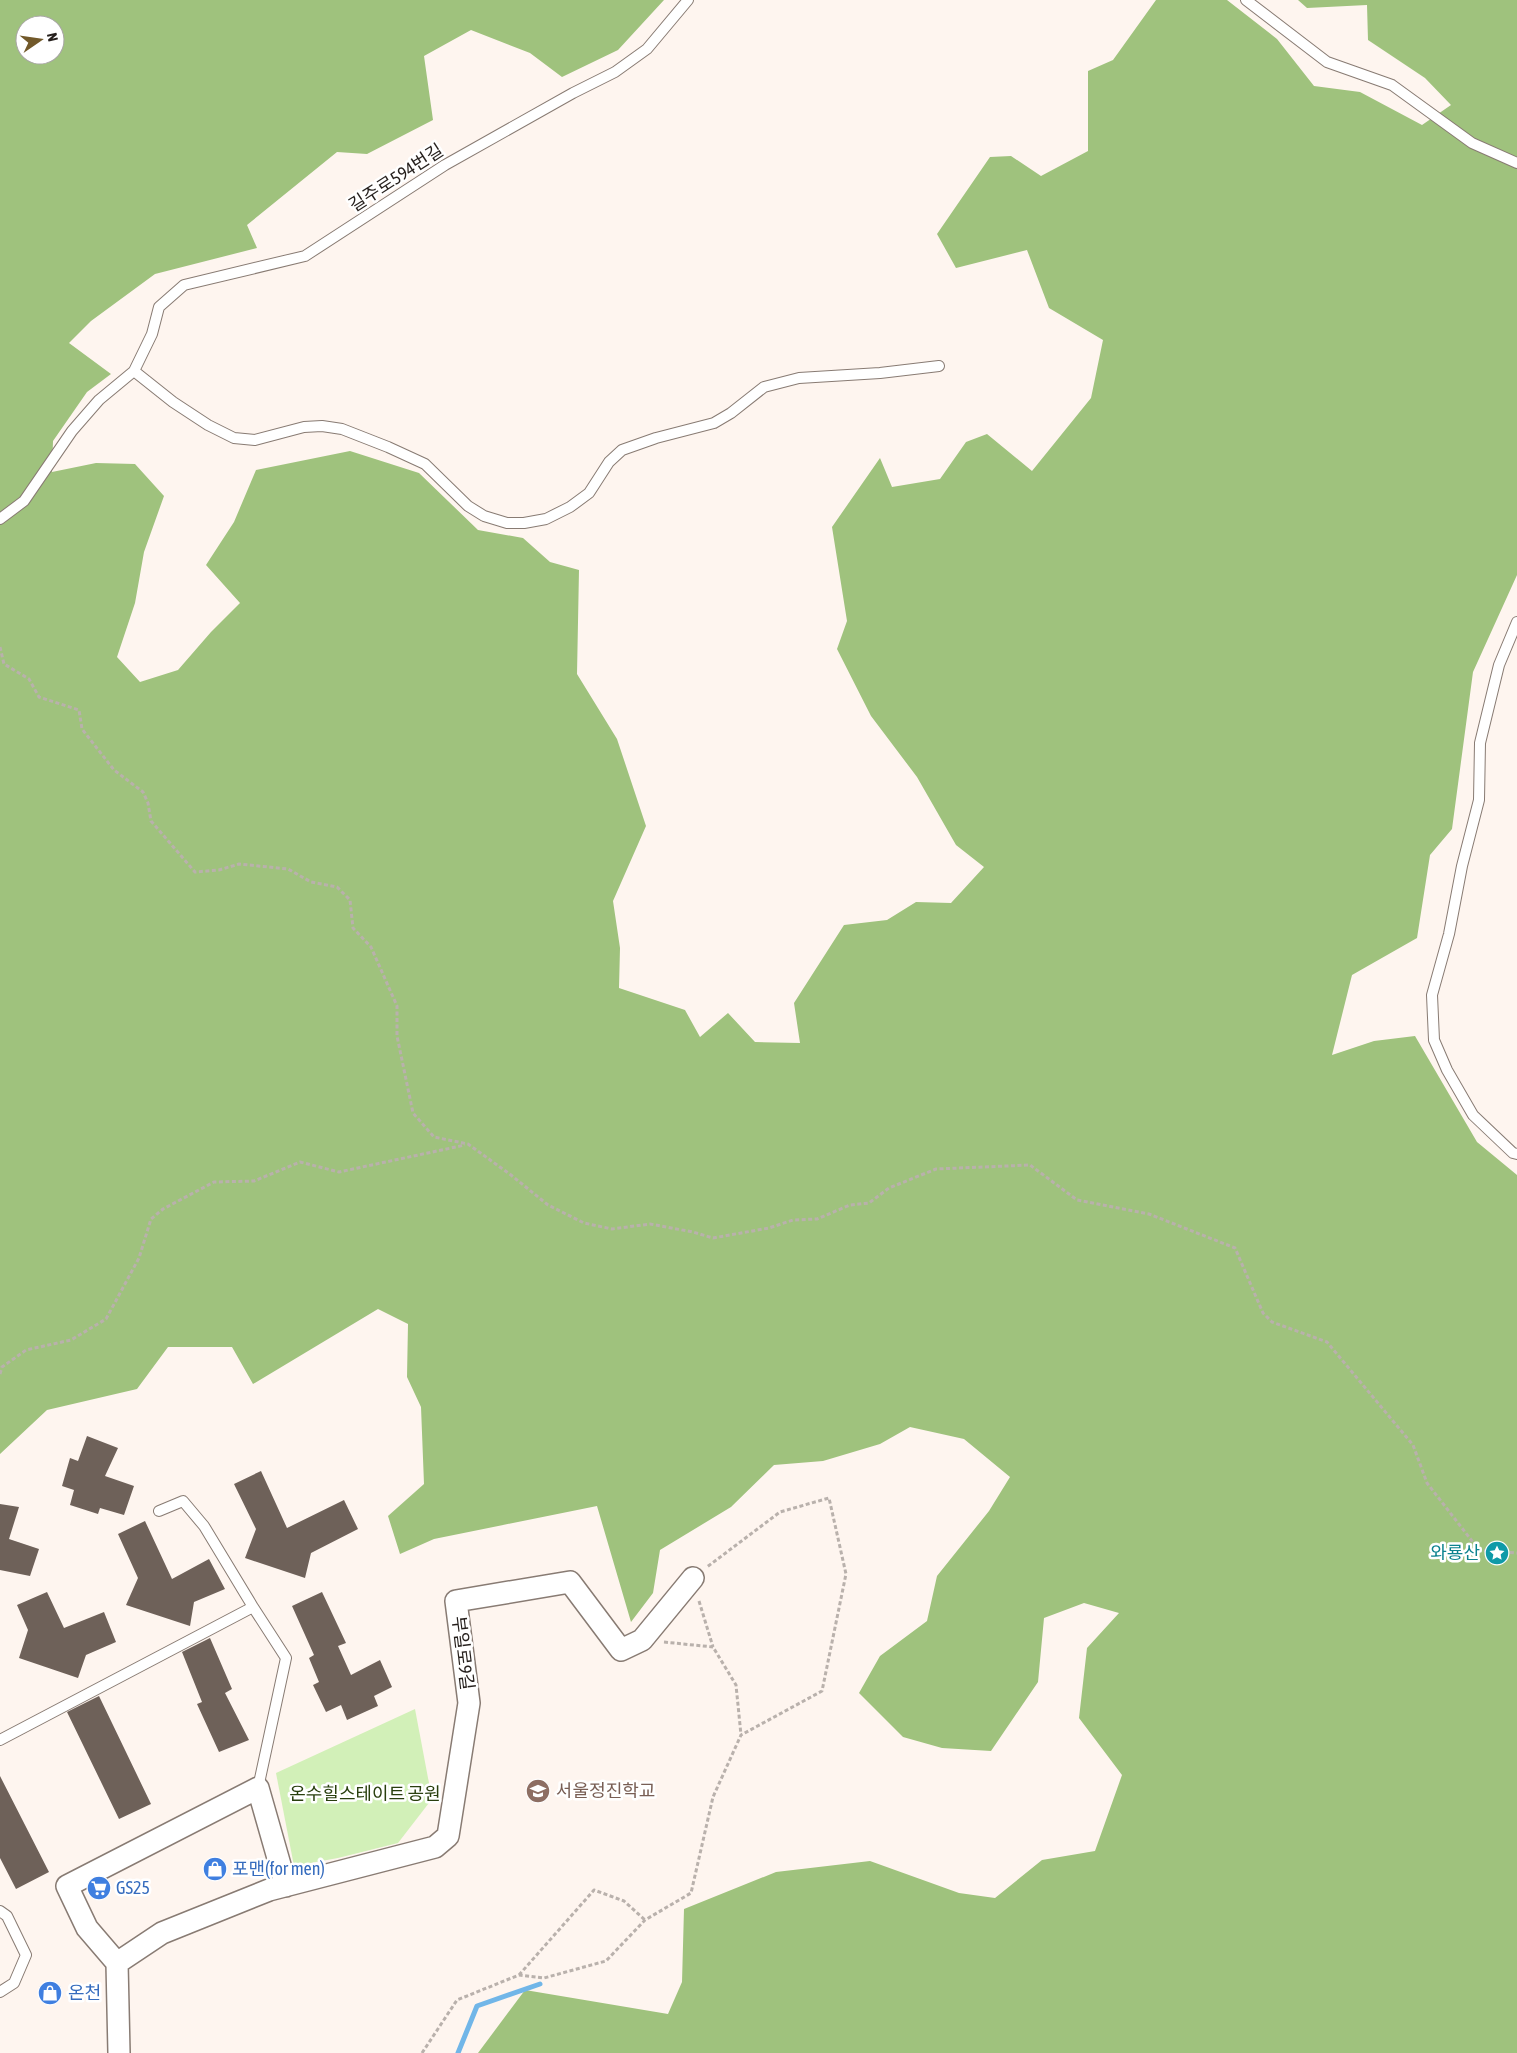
<svg xmlns="http://www.w3.org/2000/svg" width="1517" height="2053" font-family="'Asap Condensed','Noto Sans KR',sans-serif">
	<style>
		.green { fill: #d2f0b8 }
		.forest { fill: #9fc27d; fill-rule: evenodd }
		.lines { fill: none; stroke-linecap: round; stroke-linejoin: round }
		.stream { stroke: #71b6e8; stroke-width: 5 }
		.building { fill: #6e6159 }
		.service-casing { stroke: #887b73; stroke-width: 12 }
		.minor-casing { stroke: #887b73; stroke-width: 24 }
		.path { stroke: #b9b1ac; stroke-width: 3; stroke-dasharray: 4 2.5; stroke-linecap: butt }
		.service { stroke: #fff; stroke-width: 10 }
		.minor { stroke: #fff; stroke-width: 21 }
		.labels { text-anchor: middle; stroke-width: 5; stroke-linejoin: round; paint-order: stroke }
		.street-label { font-size: 18px; fill: #251f1c; stroke: #fff }
		.culture-label { font-size: 18px; fill: #0d838f; stroke: #fff; text-anchor: end }
		.education-label { font-size: 18px; fill: #785e54; stroke: #fff; text-anchor: start }
		.park-label { font-size: 18px; fill: #293f0e; stroke: #fff }
		.shop-label { font-size: 18px; fill: #366cbe; stroke: #fff; text-anchor: start }
	</style>
	<rect width="100%" height="100%" fill="#fef5ef"/>
	<!-- green -->
	<path class="green" d="M415 1709 432 1799 398 1843 338 1858 294 1866 276 1773Z"/>
	<!-- forest -->
	<path class="forest" d="M0 0H664L618 50 562 77 530 53 471 30 424 56 433 120 367 154 337 152 247 225 257 248 155 274 91 321 69 343 111 374 87 392 53 441 52 472 96 463 135 464 164 496 144 552 135 603 117 657 140 682 178 670 211 632 240 603 206 565 234 522 256 470 350 451 419 473 478 530 523 538 550 562 579 570 577 674 617 739 646 826 613 901 620 948 619 988 685 1010 700 1037 728 1013 755 1042 800 1043 794 1003 844 925 887 920 916 902 951 903 984 867 956 845 917 777 871 716 837 649 847 621 832 527 880 458 892 487 940 479 966 442 987 434 1032 471 1091 398 1103 340 1049 308 1027 250 956 268 937 234 990 157 1011 156 1041 176 1088 151V71L1113 60 1156 0H1227L1277 39 1314 86 1360 92 1422 125 1451 105 1425 78 1368 40 1367 5 1307 8 1298 0H1517V575L1473 672 1452 829 1430 855 1417 938 1352 975 1332 1055 1374 1041 1415 1036 1477 1142 1517 1175V2053H478L525 1990 668 2014 682 1982 684 1909 776 1872 870 1861 959 1893 995 1898 1042 1860 1095 1851 1122 1775 1079 1718 1087 1648 1119 1613 1084 1603 1044 1618 1038 1682 991 1751 942 1748 903 1737 859 1693 880 1656 927 1621 937 1576 989 1511 1010 1477 964 1439 910 1427 880 1444 823 1461 774 1465 731 1507 660 1550 653 1593 631 1622 597 1506 434 1539 400 1554 388 1516 424 1484 421 1407 407 1377 408 1324 378 1309 253 1384 232 1347H168L137 1389 47 1410 0 1454ZM25 25H55V55H25Z"/>
	<g class="lines">
		<!-- stream -->
		<path class="stream" d="M458 2053 477 2006 540 1984"/>
	</g>
	<!-- building -->
	<path class="building" d="M87 1436 118 1448 105 1476 134 1486 124 1515 100 1508 98 1514 70 1505 74 1490 62 1486 70 1458 78 1461Z
		M261 1471 287 1528 344 1500 358 1529 311 1553 305 1578 245 1558 256 1529 234 1484Z
		M0 1504 19 1507 9 1539 39 1549 30 1576 0 1570Z
		M145 1521 172 1579 209 1559 225 1589 194 1602 190 1626 126 1605 138 1578 118 1534Z
		M47 1592 64 1628 104 1612 116 1642 86 1655 78 1678 19 1658 28 1630 17 1605Z
		M322 1592 346 1643 338 1646 351 1675 380 1660 392 1687 374 1696 378 1706 347 1720 341 1705 326 1712 313 1685 319 1682 309 1658 314 1655 292 1606Z
		M210 1638 232 1689 225 1693 249 1740 219 1752 197 1704 202 1702 182 1652Z
		M99 1696 151 1804 119 1819 67 1712Z
		M0 1776 49 1872 16 1889 0 1858Z"/>
	<g class="lines">
		<!-- service casing -->
		<g class="service-casing">
			<path id="service" d="M1246 0 1327 62 1392 85 1472 143 1517 163
				M134 371 173 402 208 425 234 438 255 440 304 427 322 426 342 429 388 447 425 464 468 506 484 516 507 523H524L546 519 570 507 589 493 609 462 622 450 656 438 714 423 731 413 764 387 799 378 880 373 939 366
				M0 519 24 501 72 431 99 400 134 371 152 334 159 307 184 285 305 256 445 165 573 93 615 72 647 49 688 0
				M1517 622 1499 665 1480 743 1479 800 1462 866 1449 934 1432 995 1434 1040 1447 1070 1473 1115 1513 1153 1517 1154
				M159 1511 183 1501 204 1526 253 1607
				M0 1740 253 1607 286 1658 258 1788
				M0 1911 7 1916 26 1955 14 1983 0 1992"/>
		</g>
		<!-- minor casing -->
		<g class="minor-casing">
			<path id="minor" d="M117 1963 87 1928 67 1886 258 1788 286 1886
				M119 2053 117 1963 162 1933 269 1890 435 1847 448 1836 469 1703 456 1601 570 1582 621 1650 642 1640 693 1578"/>
		</g>
		<!-- path -->
		<path class="path" d="M0 647 4 664 29 679 39 697 79 710 82 729 114 770 143 792 148 803 151 821 195 872 219 870 239 864 288 869 311 882 337 887 350 900 353 928 371 947 397 1006V1036L413 1113 434 1137 468 1144 511 1175 548 1205 584 1223 612 1229 650 1224 693 1232 713 1238 769 1228 793 1220 817 1219 850 1205 869 1203 889 1188 936 1169 1030 1165 1077 1200 1149 1214 1235 1248 1263 1313 1272 1322 1327 1342 1413 1445 1427 1483 1479 1550 1517 1553
			M0 1374 2 1367 26 1350 71 1340 106 1319 139 1258 151 1219 163 1209 214 1182 254 1181 300 1162 339 1172 465 1145
			M699 1601 713 1647
			M664 1642 713 1647 736 1685 741 1735
			M519 1975 594 1890 624 1901 645 1920
			M422 2053 457 2000 519 1975 544 1978 606 1961 645 1920 691 1893 713 1797 741 1735 822 1691 846 1574 829 1498 780 1512 707 1567"/>
		<!-- service -->
		<use href="#service" class="service"/>
		<!-- minor -->
		<use href="#minor" class="minor"/>
	</g>
	<!-- icons -->
	<defs>
		<g id="sight-disc" transform="scale(1.25)"><circle r="9.5" fill="#0f9aa8" stroke="#fff"/><path d="M0-6L1.8-2.2L6-1.7L2.9 1.2L3.7 5.4L0 3.3L-3.7 5.4L-2.9 1.2L-6-1.7L-1.8-2.2Z" fill="#fff"/></g>
		<g id="school-disc" transform="scale(1.25)"><circle r="9.5" fill="#8d6e63" stroke="#fff"/><path d="M0-5L7-2L0 1L-7-2ZM-4 1L0 2.5L4 1V4Q0 6-4 4Z" fill="#fff"/></g>
		<g id="shop-disc" transform="scale(1.25)"><circle r="9.5" fill="#3f7fe0" stroke="#fff"/><path d="M-5-2.5h2.3a2.7 3.5 0 0 1 5.4 0H5L5.5 6h-11ZM-1.5-2.5h3a1.5 2.3 0 0 0-3 0Z" fill="#fff"/></g>
		<g id="supermarket-disc" transform="scale(1.25)"><circle r="9.5" fill="#3f7fe0" stroke="#fff"/><path d="M-6-5.5h2.5l.6 2H6L4.5 2H-2.5L-4.4-4H-6ZM-1.5 3.2a1.3 1.3 0 1 0 .1 0ZM3 3.2a1.3 1.3 0 1 0 .1 0Z" fill="#fff"/></g>
	</defs>
	<g fill-rule="evenodd">
		<use href="#sight-disc" x="1497" y="1553"/>
		<use href="#school-disc" x="538" y="1791"/>
		<use href="#shop-disc" x="215" y="1869"/>
		<use href="#supermarket-disc" x="99" y="1888"/>
		<use href="#shop-disc" x="50" y="1993"/>
	</g>
	<g class="labels">
		<!-- street labels -->
		<g class="street-label">
			<text transform="translate(396 178) rotate(-33)" y="6">길주로594번길</text>
			<text transform="translate(463 1653) rotate(83)" y="6">부일로9길</text>
		</g>
		<!-- culture labels -->
		<g class="culture-label">
			<text x="1480" y="1559">와룡산</text>
		</g>
		<!-- education labels -->
		<g class="education-label">
			<text x="556" y="1797">서울정진학교</text>
		</g>
		<!-- park labels -->
		<g class="park-label">
			<text x="365" y="1800">온수힐스테이트 공원</text>
		</g>
		<!-- shop labels -->
		<g class="shop-label">
			<text x="232" y="1875">포맨(for men)</text>
			<text x="116" y="1894">GS25</text>
			<text x="68" y="1999">온천</text>
		</g>
	</g>
	<!-- north arrow -->
	<g transform="translate(40 40) rotate(77)"><circle r="24" fill="#ffffff" stroke="#a8a5a4"/>
	<path d="M0-4L9 19L0 12L-9 19Z" fill="#72592a"/>
	<text y="-8" font-size="14" font-weight="bold" text-anchor="middle" fill="#251f1c">N</text>
	</g>
</svg>
